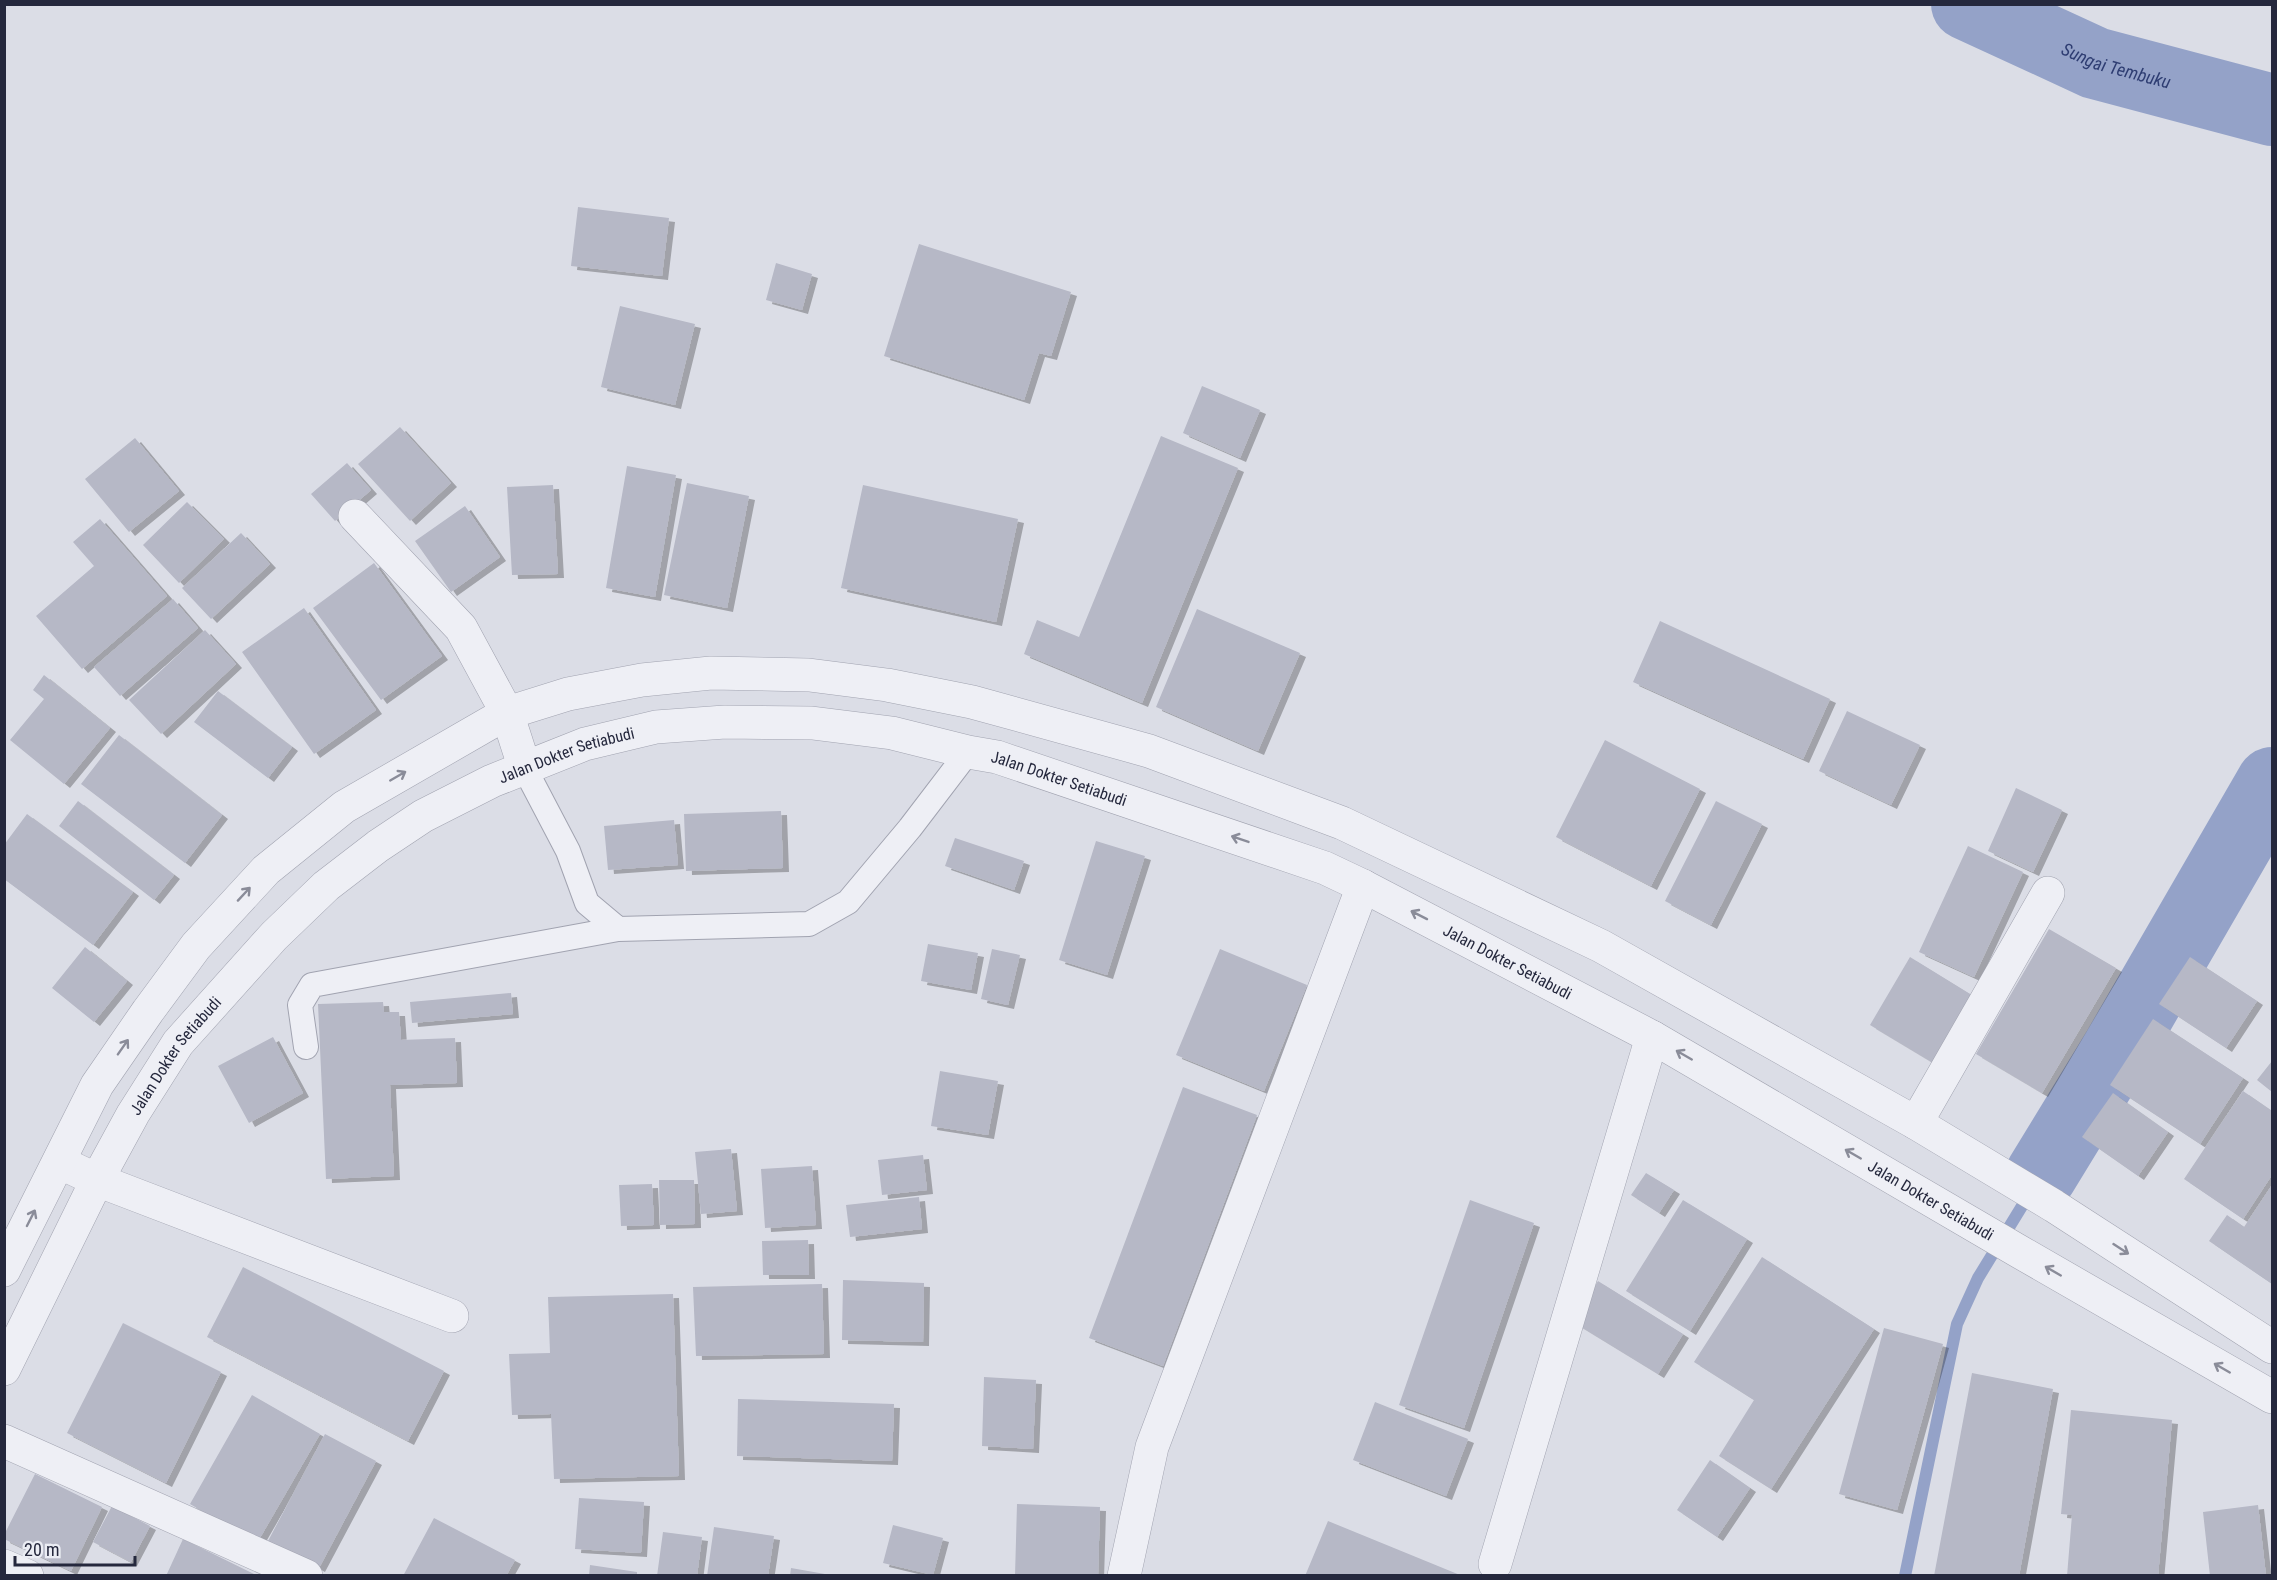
<svg xmlns="http://www.w3.org/2000/svg" width="2277" height="1580" font-family="'Roboto Condensed',sans-serif">
	<style>
		.lines { fill: none; stroke-linecap: round; stroke-linejoin: round }
		.stream { stroke: #94a2c8; stroke-width: 12 }
		.river { stroke: #94a2c8; stroke-width: 72 }
		.building { fill: #b6b8c6; filter: url(#shadow) }
		.service-casing { stroke: #a1a3b0; stroke-width: 26 }
		.minor-casing { stroke: #a1a3b0; stroke-width: 34 }
		.tertiary-casing { stroke: #a1a3b0; stroke-width: 34 }
		.service { stroke: #eeeff5; stroke-width: 24 }
		.minor { stroke: #eeeff5; stroke-width: 33 }
		.tertiary { stroke: #eeeff5; stroke-width: 33 }
		.oneway { stroke: #8a8c99 }
		.labels { text-anchor: middle; stroke-width: 4.5; stroke-linejoin: round; paint-order: stroke }
		.street-label { font-size: 16px; fill: #25283d; stroke: #ebedf4 }
		.water-label { font-size: 18px; font-style: italic; fill: #2e3d72; stroke: #ebedf4 }
	</style>
	<defs>
		<filter id="shadow"><feDropShadow dx="6" dy="4" stdDeviation="0" flood-color="#0004"/></filter>
	</defs>
	<rect width="100%" height="100%" fill="#dbdde6"/>
	<g class="lines">
		<!-- stream -->
		<path class="stream" d="M1905 1576 1957 1324 1978 1278 2041 1175"/>
		<!-- river -->
		<g class="river">
			<path id="s1" d="M1967 4 2095 63 2272 110"/>
			<path d="M2041 1175 2118 1049 2272 783"/>
		</g>
	</g>
	<!-- building -->
	<path class="building" d="M578 207 669 218 662 276 571 266Z
		M919 244 1071 292 1051 356 1039 353 1024 400 884 356Z
		M776 263 812 274 802 310 766 300Z
		M620 306 695 324 675 405 601 387Z
		M1202 386 1260 410 1240 458 1183 433Z
		M400 427 451 483 410 521 358 464Z
		M1161 436 1238 468 1142 703 1024 654 1037 620 1079 637Z
		M135 438 179 491 129 532 85 479Z
		M347 463 371 490 335 521 311 494Z
		M627 466 676 475 655 597 606 588Z
		M687 483 749 496 727 608 664 595Z
		M553 485 558 574 512 575 507 487Z
		M863 485 1018 519 996 622 841 588Z
		M187 502 224 539 179 583 143 545Z
		M465 506 500 557 451 592 415 541Z
		M100 519 167 596 82 669 36 616 94 566 73 542Z
		M241 533 270 564 211 619 182 588Z
		M374 563 442 656 381 700 313 608Z
		M173 599 198 628 120 696 94 667Z
		M304 608 376 710 314 754 242 652Z
		M1197 609 1300 653 1258 751 1156 707Z
		M1660 621 1830 699 1803 759 1633 682Z
		M205 630 236 664 161 734 129 700Z
		M44 675 110 728 64 784 10 740 44 699 33 690Z
		M218 691 292 747 268 778 194 722Z
		M1847 711 1920 745 1891 805 1819 771Z
		M119 735 222 815 185 863 81 784Z
		M1605 740 1700 789 1651 886 1556 837Z
		M2016 788 2062 810 2033 872 1988 851Z
		M78 801 174 875 154 900 59 826Z
		M1716 801 1762 824 1711 925 1665 901Z
		M781 811 783 868 686 871 684 814Z
		M27 814 133 892 93 945 4 879V845Z
		M674 820 678 865 608 870 604 826Z
		M955 838 1024 861 1014 890 945 866Z
		M1096 841 1145 856 1107 975 1059 960Z
		M1968 846 2023 872 1974 977 1919 952Z
		M2049 929 2116 968 2042 1093 1976 1054Z
		M928 944 978 953 971 990 921 981Z
		M85 947 127 981 94 1022 52 988Z
		M992 949 1020 955 1008 1005 981 999Z
		M1220 949 1307 985 1264 1091 1176 1055Z
		M1910 957 1975 997 1935 1064 1870 1025Z
		M2190 957 2257 1001 2226 1048 2159 1004Z
		M511 993 513 1014 412 1023 410 1002Z
		M383 1002 384 1012H399L401 1040 455 1038 457 1083 390 1085 394 1176 326 1179 318 1004Z
		M2153 1019 2243 1078 2200 1144 2110 1085Z
		M273 1037 303 1093 249 1123 218 1066Z
		M2272 1061V1092L2257 1080Z
		M940 1071 998 1081 988 1135 931 1126Z
		M1183 1087 1257 1115 1163 1366 1089 1338Z
		M2243 1091 2272 1111V1175L2243 1219 2184 1179Z
		M2113 1093 2168 1132 2138 1176 2082 1137Z
		M731 1149 737 1211 701 1214 695 1152Z
		M923 1155 927 1190 882 1195 878 1160Z
		M812 1166 816 1225 765 1228 761 1169Z
		M1646 1173 1674 1190 1659 1213 1631 1195Z
		M659 1180H694L695 1224 660 1225Z
		M652 1184 654 1225 621 1226 619 1185Z
		M2272 1185V1284L2209 1241 2227 1215 2244 1227Z
		M919 1197 922 1229 850 1237 846 1205Z
		M1470 1200 1534 1223 1464 1428 1399 1405Z
		M1683 1200 1747 1239 1690 1331 1626 1291Z
		M808 1240 809 1275H763L762 1241Z
		M1762 1257 1874 1329 1771 1489 1719 1456 1754 1400 1694 1362Z
		M243 1267 444 1371 408 1441 207 1337Z
		M843 1280 924 1283 923 1342 842 1340Z
		M1598 1281 1683 1334 1658 1374 1573 1322Z
		M822 1284 824 1354 696 1356 693 1287Z
		M673 1294 679 1476 554 1479 551 1414 512 1415 509 1354 550 1353 548 1297Z
		M123 1323 221 1372 166 1483 67 1433Z
		M1884 1328 1943 1344 1897 1510 1839 1494Z
		M1972 1373 2053 1389 2019 1576H1934Z
		M984 1377 1036 1380 1033 1449 982 1446Z
		M252 1395 320 1434 257 1543 190 1504Z
		M738 1399 894 1404 892 1461 737 1456Z
		M1375 1402 1468 1439 1446 1496 1353 1460Z
		M2071 1410 2172 1420 2158 1576H2067L2072 1515 2061 1514Z
		M325 1434 376 1461 319 1568 268 1541Z
		M1710 1460 1750 1488 1717 1537 1677 1510Z
		M35 1474 102 1507 71 1571 4 1539V1535Z
		M579 1498 644 1502 641 1553 575 1549Z
		M1017 1504 1100 1507 1098 1576H1015Z
		M2258 1505 2266 1576H2210L2203 1512Z
		M112 1506 150 1526 131 1562 93 1542Z
		M434 1518 515 1560 506 1576H403Z
		M1328 1521 1460 1575V1576H1305Z
		M893 1525 943 1538 933 1575 883 1563Z
		M714 1527 774 1536 768 1576H707Z
		M663 1532 702 1537 697 1576H657Z
		M183 1539 258 1576H166Z
		M590 1565 637 1572V1576H589Z
		M791 1568 825 1574V1576H790Z"/>
	<g class="lines">
		<!-- service casing -->
		<g class="service-casing">
			<path id="service" d="M525 769 568 851 587 903 618 929 809 924 848 902 910 828 968 752
				M306 1047 300 1005 312 985 618 929"/>
		</g>
		<!-- minor casing -->
		<g class="minor-casing">
			<path id="minor" d="M355 516 461 628 507 713 525 769
				M1916 1123 2048 893
				M59 1162 97 1180 452 1316
				M4 1441 306 1576
				M1495 1564 1652 1037
				M4 1566 27 1576
				M1124 1576 1152 1447 1363 886"/>
		</g>
		<!-- tertiary casing -->
		<g class="tertiary-casing">
			<g id="tertiary">
				<path d="M4 1270 97 1085 148 1011 196 946 266 870 344 807 507 713 568 694 642 680 711 673 809 675 887 685 972 702 1149 751 1342 823 1601 946 1916 1123 2054 1206 2272 1347"/>
				<path id="s2" d="M4 1369 97 1180 133 1114 178 1043 274 936 326 886 378 846 423 816 492 781 585 744 656 727 725 722 812 723 892 733 968 752 997 757 1325 868 1363 886 1652 1037 2020 1252 2272 1397"/>
			</g>
		</g>
		<!-- service -->
		<use href="#service" class="service"/>
		<!-- minor -->
		<use href="#minor" class="minor"/>
		<!-- tertiary -->
		<use href="#tertiary" class="tertiary"/>
	</g>
	<!-- one-way arrows -->
	<defs><path id="oneway-shaft" d="M-6 0H5M1.5-3L5.5 0L1.5 3" fill="none" stroke-width="1.6" stroke-linecap="round" stroke-linejoin="round" transform="scale(1.5)"/></defs>
	<g class="oneway">
		<use href="#oneway-shaft" transform="translate(398 776) rotate(-30)"/>
		<use href="#oneway-shaft" transform="translate(1240 839) rotate(-161)"/>
		<use href="#oneway-shaft" transform="translate(244 894) rotate(-47)"/>
		<use href="#oneway-shaft" transform="translate(1419 915) rotate(-153)"/>
		<use href="#oneway-shaft" transform="translate(123 1047) rotate(-55)"/>
		<use href="#oneway-shaft" transform="translate(1684 1055) rotate(-150)"/>
		<use href="#oneway-shaft" transform="translate(1853 1154) rotate(-150)"/>
		<use href="#oneway-shaft" transform="translate(31 1218) rotate(-63)"/>
		<use href="#oneway-shaft" transform="translate(2121 1249) rotate(33)"/>
		<use href="#oneway-shaft" transform="translate(2053 1271) rotate(-150)"/>
		<use href="#oneway-shaft" transform="translate(2222 1368) rotate(-150)"/>
	</g>
	<g class="labels">
		<!-- street labels -->
		<g class="street-label">
			<text dy="6" stroke="none"><textPath href="#s2" startOffset="862">Jalan Dokter Setiabudi</textPath></text>
			<text dy="6" stroke="none"><textPath href="#s2" startOffset="1366">Jalan Dokter Setiabudi</textPath></text>
			<text dy="6" stroke="none"><textPath href="#s2" startOffset="1852">Jalan Dokter Setiabudi</textPath></text>
			<text dy="6" stroke="none"><textPath href="#s2" startOffset="358">Jalan Dokter Setiabudi</textPath></text>
			<text dy="6" stroke="none"><textPath href="#s2" startOffset="2338">Jalan Dokter Setiabudi</textPath></text>
		</g>
		<!-- water labels -->
		<g class="water-label">
			<text dy="6" stroke="none"><textPath href="#s1" startOffset="162">Sungai Tembuku</textPath></text>
		</g>
	</g>
	<!-- border -->
	<rect width="2277" height="1580" fill="none" stroke="#25283d" stroke-width="12"/>
	<!-- scale -->
	<path d="M15 1556v9h120v-9" fill="none" stroke="#25283d" stroke-width="3"/>
	<text x="24" y="1556" font-size="18" fill="#25283d" stroke="#ebedf4" stroke-width="4.5" paint-order="stroke">20 m</text>
</svg>
